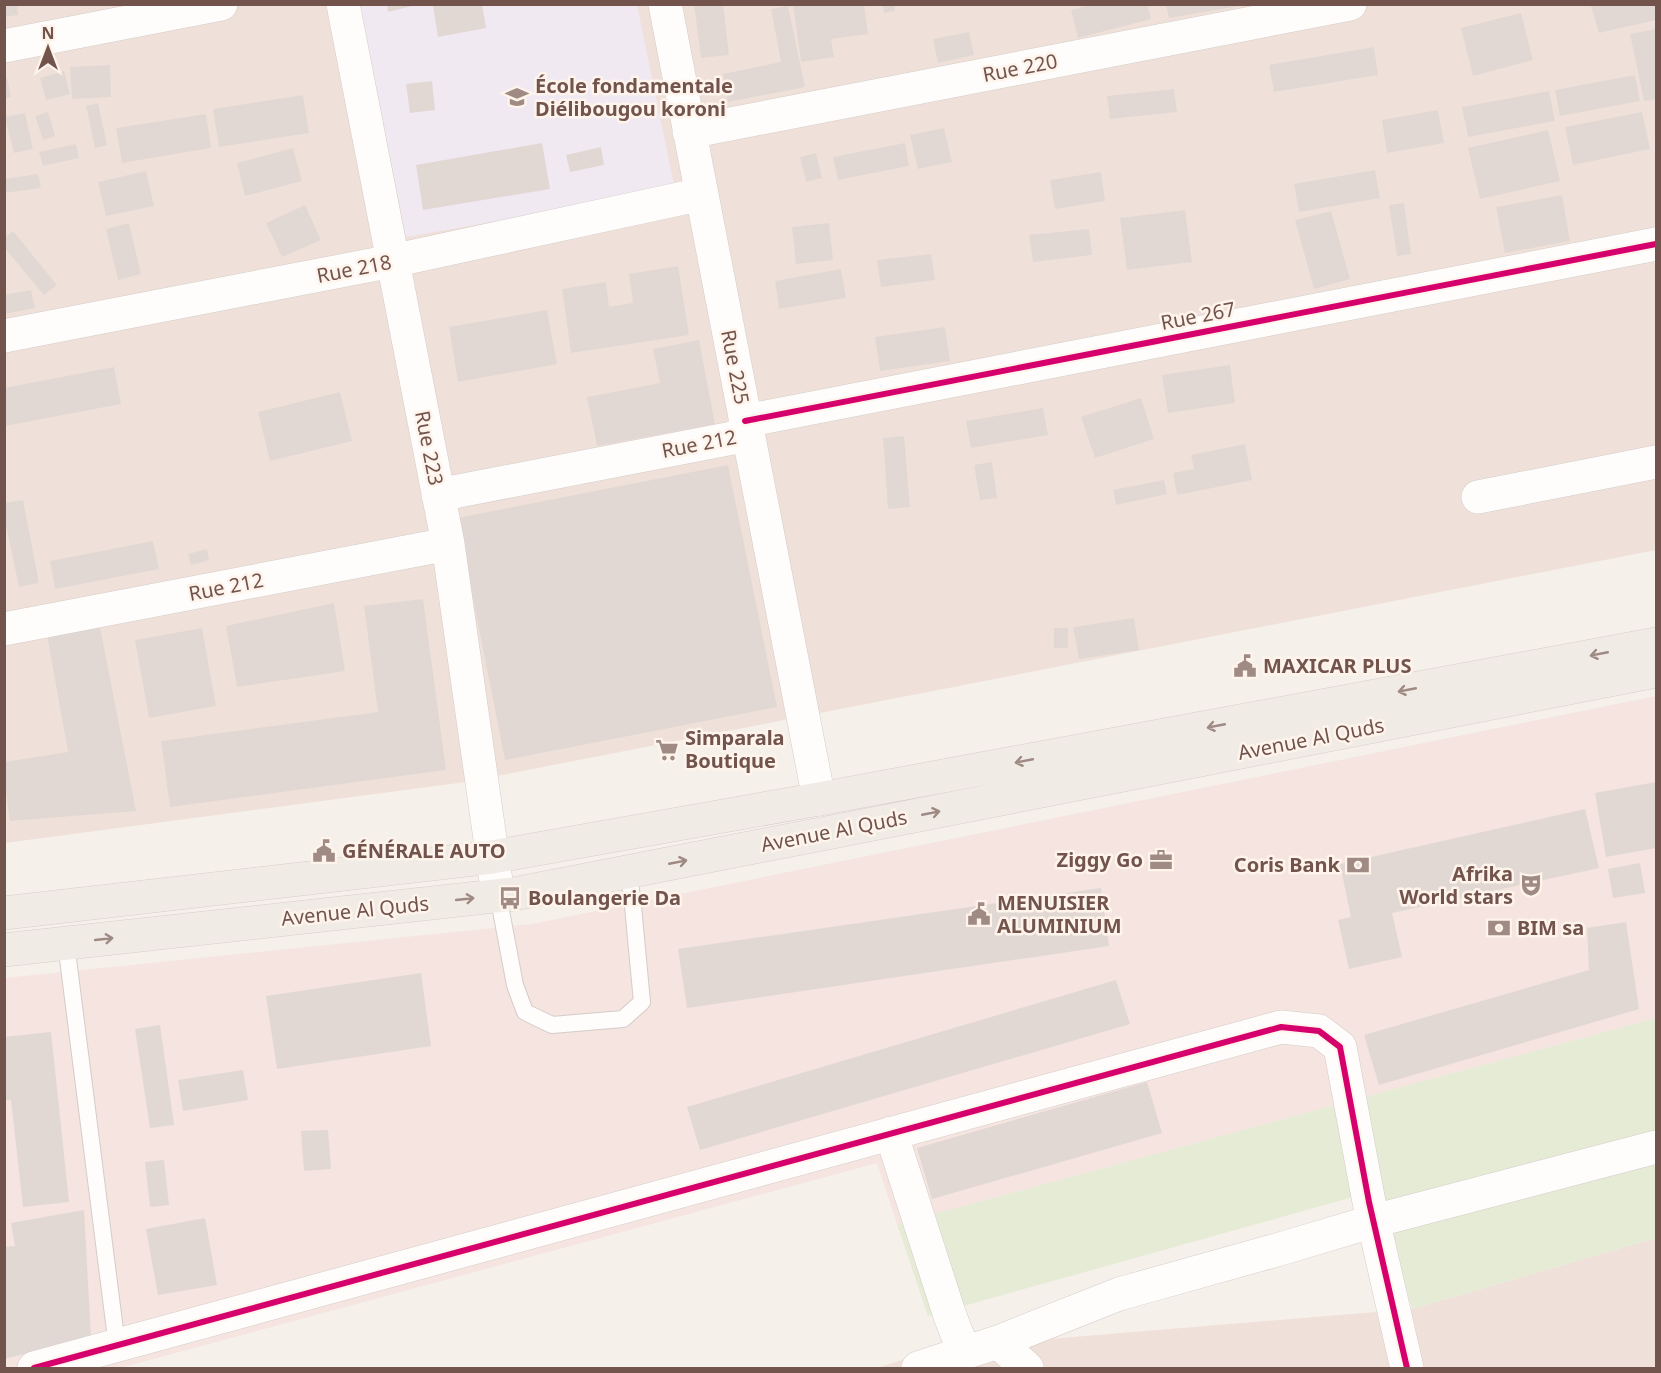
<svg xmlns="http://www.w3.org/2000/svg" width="1661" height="1373" font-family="'Noto Sans',sans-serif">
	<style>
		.residential { fill: #efe1d9 }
		.commercial { fill: #f5e4df }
		.education { fill: #f0e9f2 }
		.green { fill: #e6ebd6 }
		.building { fill: #e2d8d3 }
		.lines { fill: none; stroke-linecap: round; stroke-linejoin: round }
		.service-casing { stroke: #d4ccc8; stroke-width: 18 }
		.minor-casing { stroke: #d4ccc8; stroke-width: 34 }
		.primary-casing { stroke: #d7cdca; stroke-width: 34 }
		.service { stroke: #fefdfc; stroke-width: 16 }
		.minor { stroke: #fefdfc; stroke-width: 33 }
		.primary { stroke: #f1ebe6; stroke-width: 33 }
		.cycleway-casing { stroke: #fef4ec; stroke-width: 10 }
		.cycleway { stroke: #d6006c; stroke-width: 6 }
		.oneway { stroke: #9e8983 }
		.labels { text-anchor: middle; stroke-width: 5; stroke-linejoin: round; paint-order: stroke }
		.street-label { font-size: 20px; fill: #72544d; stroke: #fef4ec }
		.poi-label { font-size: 20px; font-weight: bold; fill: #72544d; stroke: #fef4ec; text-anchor: start }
	</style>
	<rect width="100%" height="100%" fill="#f6f0eb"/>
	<!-- residential -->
	<path class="residential" d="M4 5H1656V550L466 782 5 843Z
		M1656 1238V1368H877L939 1348 1412 1309Z"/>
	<!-- commercial -->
	<path class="commercial" d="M1656 696V1018L897 1224 877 1163 120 1368H5L4 978 532 924Z"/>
	<!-- education -->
	<path class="education" d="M360 5H637L675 190 406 237Z"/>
	<!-- green -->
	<path class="green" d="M1656 1018V1238L1412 1309 1378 1190 928 1316 897 1224Z"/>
	<!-- building -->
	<path class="building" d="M4 4H17L18 15 4 17Z
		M387 4H416V5L388 12Z
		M440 4H482L486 28 438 37 433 6Z
		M694 4H723L729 55 701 58Z
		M793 4H864L868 34 831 39 834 57 801 62Z
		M1093 4H1147L1151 19 1078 38 1071 10Z
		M1166 4H1238L1239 6 1169 18Z
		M1597 4H1656V20L1599 33 1591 6Z
		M883 5H894L895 11 884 13Z
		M788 6 805 87 728 102 723 74 781 62 771 9Z
		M1521 13 1533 60 1473 76 1461 28Z
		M1656 29V99L1644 101 1630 34Z
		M969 32 974 55 938 63 933 39Z
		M1374 47 1378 75 1274 92 1269 65Z
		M110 65 111 97 72 99 70 67Z
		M64 71 70 94 46 100 40 78Z
		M1635 75 1640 101 1560 116 1555 90Z
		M4 78H7L11 97 4 99Z
		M432 81 435 110 410 113 406 84Z
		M1174 89 1177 112 1110 119 1107 96Z
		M1549 91 1555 121 1468 137 1462 107Z
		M303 95 309 133 219 147 213 109Z
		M98 103 107 145 95 148 86 106Z
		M1438 110 1444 143 1387 153 1382 120Z
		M48 112 55 136 43 140 35 116Z
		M1642 112 1650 149 1573 165 1565 127Z
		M25 113 33 149 14 153 5 117Z
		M206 114 211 148 122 163 116 128Z
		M944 128 952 162 918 169 910 135Z
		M1548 130 1560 181 1480 199 1468 148Z
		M542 143 550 189 423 210 416 165Z
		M905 143 909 166 838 180 833 157Z
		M76 144 79 158 43 166 39 152Z
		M601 147 604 165 570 172 566 155Z
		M293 148 302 181 245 196 237 163Z
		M816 153 822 178 806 182 800 157Z
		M1375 170 1380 198 1299 212 1294 184Z
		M146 171 154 206 106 216 98 182Z
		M1101 172 1105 201 1055 209 1050 180Z
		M38 174 41 188 4 193V179Z
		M1562 195 1570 241 1505 253 1496 207Z
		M1404 203 1411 254 1397 256 1389 205Z
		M305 205 321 240 282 257 266 223Z
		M1185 210 1192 262 1127 270 1120 218Z
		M1331 211 1350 279 1314 289 1295 220Z
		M129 223 141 274 118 280 106 229Z
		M829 223 833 260 796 264 792 227Z
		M1089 229 1092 255 1033 262 1029 235Z
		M13 231 57 285 44 295 4 247V238Z
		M931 254 935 280 881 287 877 260Z
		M678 266 689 335 571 353 562 289 606 282 609 307 633 303 629 274Z
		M841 269 846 298 779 309 775 281Z
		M31 290 35 308 4 314V295Z
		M547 310 557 364 458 382 449 327Z
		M945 327 950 361 880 371 875 337Z
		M699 340 715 424 597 446 587 397 660 383 653 349Z
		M1230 365 1235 403 1168 413 1162 375Z
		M114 367 121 404 5 426 4 388Z
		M340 392 352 441 270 461 258 412Z
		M1141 398 1154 439 1095 458 1081 417Z
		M1043 408 1048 435 971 448 966 421Z
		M904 436 910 507 888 509 883 438Z
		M1245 444 1252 480 1177 495 1173 473 1194 469 1191 455Z
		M992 462 997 498 980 500 974 465Z
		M728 465 777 707 505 760 457 518Z
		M1164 480 1167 494 1116 505 1113 490Z
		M23 500 39 583 19 587 4 515V503Z
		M153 541 159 569 55 589 50 561Z
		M207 549 209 560 191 565 188 554Z
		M423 599 446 770 170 807 161 741 378 712 364 606Z
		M334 603 345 671 237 687 226 626Z
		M1134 618 1139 650 1079 659 1073 627Z
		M99 622 136 811 10 821 4 779V762L68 752 47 635Z
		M202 628 216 706 149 718 135 640Z
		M1054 628H1068V648H1054Z
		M1656 782V848L1606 857 1595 793Z
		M1585 809 1599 868 1392 913 1402 957 1349 969 1338 920 1351 917 1340 864Z
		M1640 863 1645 893 1613 898 1608 869Z
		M1101 888 1109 946 687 1008 678 949Z
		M1626 922 1639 1009 1379 1085 1364 1035 1589 970 1587 928Z
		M421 973 431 1046 277 1069 266 996Z
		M1116 980 1130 1024 700 1150 687 1107Z
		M160 1025 174 1125 150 1128 135 1029Z
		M51 1032 69 1202 23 1207 11 1100H4V1037Z
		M243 1070 248 1100 183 1111 178 1080Z
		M1147 1082 1162 1133 932 1199 917 1148Z
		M328 1130 331 1169 304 1171 301 1131Z
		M164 1160 169 1205 150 1207 145 1162Z
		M84 1210 91 1337 4 1359V1247L15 1246 11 1223Z
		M205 1218 217 1285 158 1295 146 1229Z"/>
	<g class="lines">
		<!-- service casing -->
		<g class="service-casing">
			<path id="service" d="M498 895 515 985 525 1012 552 1025 623 1019 642 1002 632 896 628 872
				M66 943 117 1346"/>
		</g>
		<!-- minor casing -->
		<g class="minor-casing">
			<path id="minor" d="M343 4 448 544 498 895
				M665 4 819 799
				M4 46 221 4
				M689 132 1350 4
				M4 336 392 261 702 194
				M745 421 1656 244
				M438 495 748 435
				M1478 497 1656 462
				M4 629 448 544
				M891 1133 950 1316 964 1352
				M998 1342 1027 1368
				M34 1368 1281 1027 1319 1031 1340 1047 1369 1202 1407 1368
				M918 1368 998 1342 1119 1294 1280 1249 1374 1221 1656 1147"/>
		</g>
		<!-- primary casing -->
		<g class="primary-casing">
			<path id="primary" d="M4 913 492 857 819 799 1656 644
				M4 950 514 894 1656 671"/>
		</g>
		<!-- service -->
		<use href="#service" class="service"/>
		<!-- minor -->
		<use href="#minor" class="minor"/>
		<!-- primary -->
		<use href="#primary" class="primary"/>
		<!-- cycleway casing -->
		<g class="cycleway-casing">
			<path id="cycleway" d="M745 421 1656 244
				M34 1368 1281 1027 1319 1031 1340 1047 1369 1202 1407 1368"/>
		</g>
		<!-- cycleway -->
		<use href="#cycleway" class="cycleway"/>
	</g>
	<!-- one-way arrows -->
	<defs><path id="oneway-shaft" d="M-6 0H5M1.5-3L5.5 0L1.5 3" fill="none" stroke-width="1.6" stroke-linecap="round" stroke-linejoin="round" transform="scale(1.5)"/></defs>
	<g class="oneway">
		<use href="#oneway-shaft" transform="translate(1599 654) rotate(169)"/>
		<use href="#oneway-shaft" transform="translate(1407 690) rotate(169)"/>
		<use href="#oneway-shaft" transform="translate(1216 726) rotate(169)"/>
		<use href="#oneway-shaft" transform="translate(1024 761) rotate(169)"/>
		<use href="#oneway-shaft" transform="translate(931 813) rotate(-11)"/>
		<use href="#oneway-shaft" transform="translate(678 862) rotate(-11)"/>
		<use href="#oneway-shaft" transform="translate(465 899) rotate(-6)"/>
		<use href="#oneway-shaft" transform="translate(104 939) rotate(-6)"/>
	</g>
	<!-- icons -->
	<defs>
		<g id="school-bare" transform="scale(1.8)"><path d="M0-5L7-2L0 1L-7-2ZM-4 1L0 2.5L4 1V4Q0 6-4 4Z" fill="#a08b84" stroke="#fef4ec" stroke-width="2.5" paint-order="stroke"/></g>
		<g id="civic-bare" transform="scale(1.8)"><path d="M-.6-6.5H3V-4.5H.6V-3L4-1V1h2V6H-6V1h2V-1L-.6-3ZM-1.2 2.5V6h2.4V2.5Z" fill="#a08b84" stroke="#fef4ec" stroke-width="2.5" paint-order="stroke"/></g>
		<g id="supermarket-bare" transform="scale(1.8)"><path d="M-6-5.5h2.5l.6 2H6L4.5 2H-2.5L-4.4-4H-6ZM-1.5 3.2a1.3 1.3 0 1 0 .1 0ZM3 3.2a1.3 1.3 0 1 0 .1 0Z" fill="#a08b84" stroke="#fef4ec" stroke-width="2.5" paint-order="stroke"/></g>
		<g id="office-bare" transform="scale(1.8)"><path d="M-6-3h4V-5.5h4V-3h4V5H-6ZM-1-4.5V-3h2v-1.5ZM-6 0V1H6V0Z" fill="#a08b84" stroke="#fef4ec" stroke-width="2.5" paint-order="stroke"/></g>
		<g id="bank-bare" transform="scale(1.8)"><path d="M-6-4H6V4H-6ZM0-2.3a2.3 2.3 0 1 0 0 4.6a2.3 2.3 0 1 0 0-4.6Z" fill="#a08b84" stroke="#fef4ec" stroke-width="2.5" paint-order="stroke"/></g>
		<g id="theatre-bare" transform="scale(1.8)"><path d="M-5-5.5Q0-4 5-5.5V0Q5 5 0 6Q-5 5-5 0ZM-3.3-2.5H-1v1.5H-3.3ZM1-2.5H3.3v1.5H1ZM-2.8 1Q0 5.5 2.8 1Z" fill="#a08b84" stroke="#fef4ec" stroke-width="2.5" paint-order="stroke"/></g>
		<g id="bus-bare" transform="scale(1.8)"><path d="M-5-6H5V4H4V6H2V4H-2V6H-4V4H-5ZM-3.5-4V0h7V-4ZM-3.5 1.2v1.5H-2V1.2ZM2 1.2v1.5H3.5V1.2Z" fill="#a08b84" stroke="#fef4ec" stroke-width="2.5" paint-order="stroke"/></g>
	</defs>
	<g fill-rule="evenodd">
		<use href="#school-bare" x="517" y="97"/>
		<use href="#civic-bare" x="1245" y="666"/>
		<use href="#supermarket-bare" x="667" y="750"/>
		<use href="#civic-bare" x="324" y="851"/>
		<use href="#office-bare" x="1161" y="860"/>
		<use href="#bank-bare" x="1358" y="865"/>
		<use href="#theatre-bare" x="1531" y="885"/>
		<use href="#bus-bare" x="510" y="898"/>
		<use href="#civic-bare" x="979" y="914"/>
		<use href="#bank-bare" x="1499" y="928"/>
	</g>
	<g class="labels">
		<!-- street labels -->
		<g class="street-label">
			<text transform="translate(1020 68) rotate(-11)" y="7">Rue 220</text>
			<text transform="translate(354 269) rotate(-11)" y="7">Rue 218</text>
			<text transform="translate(1198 316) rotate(-11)" y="7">Rue 267</text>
			<text transform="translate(735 367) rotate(79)" y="7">Rue 225</text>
			<text transform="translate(699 444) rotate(-11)" y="7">Rue 212</text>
			<text transform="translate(429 448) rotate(79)" y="7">Rue 223</text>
			<text transform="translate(226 587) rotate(-11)" y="7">Rue 212</text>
			<text transform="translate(1311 739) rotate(-11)" y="7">Avenue Al Quds</text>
			<text transform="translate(834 831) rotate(-11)" y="7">Avenue Al Quds</text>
			<text transform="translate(355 911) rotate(-6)" y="7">Avenue Al Quds</text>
		</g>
		<!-- poi labels -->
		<g class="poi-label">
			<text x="535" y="93">École fondamentale<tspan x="535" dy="23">Diélibougou koroni</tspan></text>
			<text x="1263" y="673">MAXICAR PLUS</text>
			<text x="685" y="745">Simparala<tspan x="685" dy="23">Boutique</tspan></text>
			<text x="342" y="858">GÉNÉRALE AUTO</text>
			<text x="1143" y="867" text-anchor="end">Ziggy Go</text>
			<text x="1340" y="872" text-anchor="end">Coris Bank</text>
			<text x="1513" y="881" text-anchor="end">Afrika<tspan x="1513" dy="23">World stars</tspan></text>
			<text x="528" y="905">Boulangerie Da</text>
			<text x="997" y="910">MENUISIER<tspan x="997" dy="23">ALUMINIUM</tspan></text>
			<text x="1517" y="935">BIM sa</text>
		</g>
	</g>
	<!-- border -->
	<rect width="1661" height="1373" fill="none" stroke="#72544d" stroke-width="12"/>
	<!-- north arrow -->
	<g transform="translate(48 48)" stroke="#fef4ec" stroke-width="4.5" paint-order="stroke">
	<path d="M0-4.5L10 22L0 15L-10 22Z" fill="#72544d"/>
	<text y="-9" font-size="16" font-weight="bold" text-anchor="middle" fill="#72544d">N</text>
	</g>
</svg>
